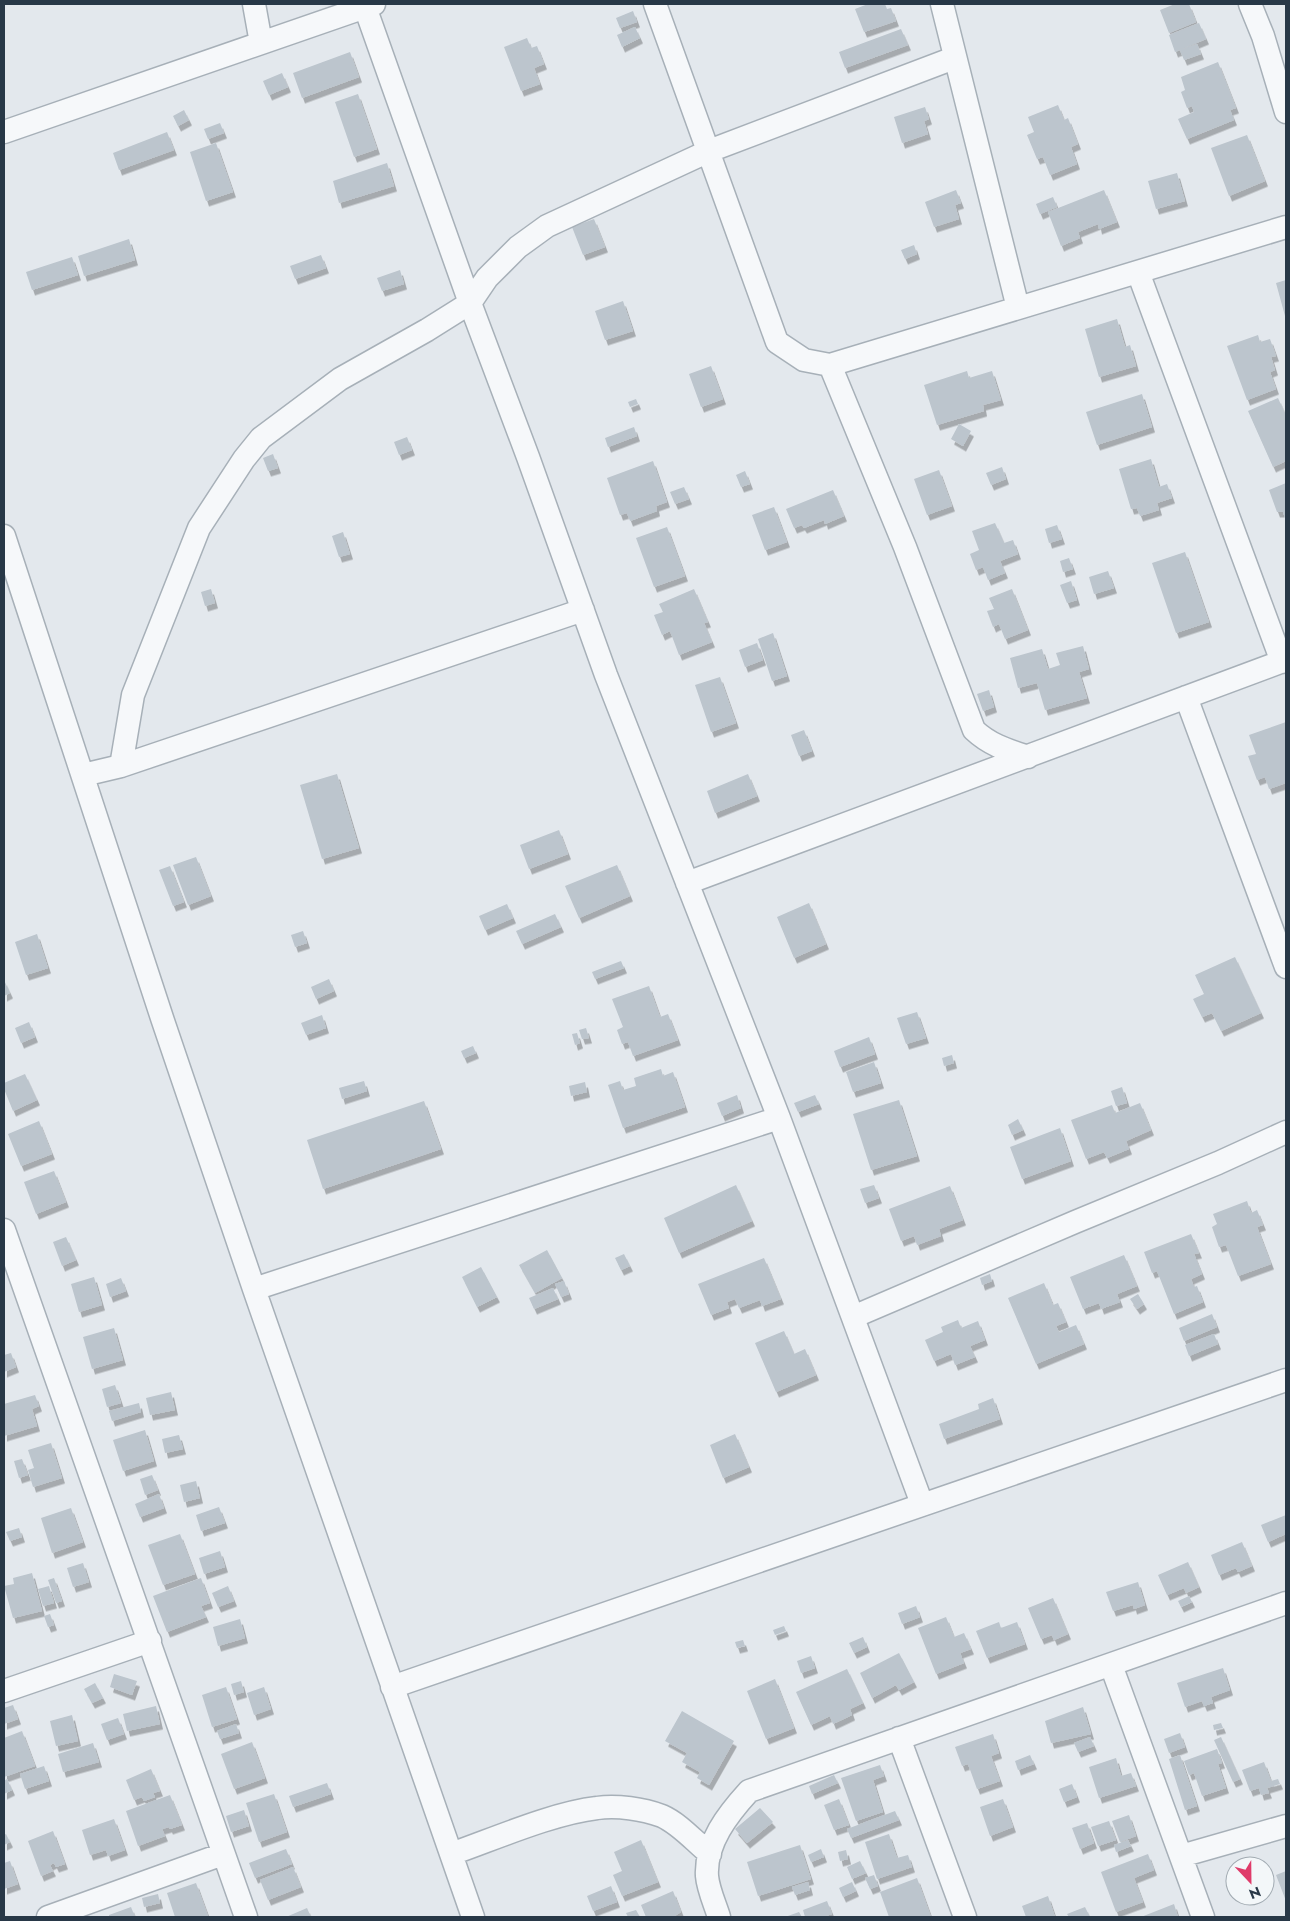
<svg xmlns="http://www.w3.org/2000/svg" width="1290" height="1921" font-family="Jost,sans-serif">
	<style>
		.building { fill: #bcc5cd; filter: url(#shadow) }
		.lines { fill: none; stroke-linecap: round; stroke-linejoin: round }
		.minor-casing { stroke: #a7b0b8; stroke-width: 25 }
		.minor { stroke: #f6f8fa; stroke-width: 22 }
	</style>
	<defs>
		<filter id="shadow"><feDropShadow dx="3" dy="5.5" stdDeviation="0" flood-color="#0004"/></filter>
	</defs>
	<rect width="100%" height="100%" fill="#e3e8ed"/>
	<!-- building -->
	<path class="building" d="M868 4H885L887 9 891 8 896 21 864 32 855 9Z
		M1175 4H1189L1196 22 1169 33 1160 10Z
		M633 11 637 22 620 28 616 18Z
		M1199 23 1206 39 1175 52 1169 35Z
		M635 27 640 38 622 47 617 35Z
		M901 29 908 45 845 68 839 52Z
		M527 38 531 48 537 46 544 64 534 68 540 84 521 91 504 47Z
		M1197 44 1201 54 1184 60 1180 50Z
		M350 52 359 77 302 98 293 73Z
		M1218 62 1236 108 1230 110 1234 120 1187 139 1178 119 1194 112 1192 106 1187 108 1181 92 1185 90 1181 77Z
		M282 73 288 87 269 95 263 81Z
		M358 94 377 149 354 157 335 102Z
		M1058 105 1064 120 1068 118 1078 144 1071 147 1077 164 1050 175 1043 157 1037 159 1027 135 1034 132 1028 117Z
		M925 107 929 119 924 121 928 134 902 143 894 117Z
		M184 110 189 120 178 126 173 116Z
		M220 123 224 133 208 139 204 129Z
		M167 132 174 150 119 170 113 153Z
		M1247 135 1265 181 1229 196 1211 148Z
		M216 143 233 192 206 201 190 152Z
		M387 163 394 186 339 203 333 181Z
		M1177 173 1185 201 1156 209 1148 181Z
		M956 190 961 203 955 205 959 219 934 227 925 202Z
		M1104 190 1117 222 1099 229 1098 224 1078 232 1080 238 1061 246 1048 212Z
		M1053 197 1057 207 1040 214 1036 204Z
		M594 219 605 247 583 255 572 227Z
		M129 239 135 260 84 276 78 256Z
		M914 245 917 254 905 259 901 250Z
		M321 255 326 268 295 279 290 266Z
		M72 257 78 275 32 290 26 272Z
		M400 270 404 284 382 291 377 278Z
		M1286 280V316H1285L1276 283Z
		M623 301 633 331 605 340 595 311Z
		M1117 319 1125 347 1130 345 1136 366 1099 377 1085 329Z
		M1258 335 1260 342 1270 339 1276 356 1271 357 1275 370 1270 372 1276 389 1247 400 1227 346Z
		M711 366 723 399 701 407 689 374Z
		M967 371 969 378 992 371 1001 400 983 405 984 411 937 425 924 385Z
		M1142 394 1152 427 1097 445 1086 412Z
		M1278 398 1286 416V461L1273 467 1248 411Z
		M636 399 638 404 630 407 628 402Z
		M959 424 971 431 963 446 951 439Z
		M634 427 637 436 608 447 605 438Z
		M407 437 412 450 399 455 394 442Z
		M273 454 278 468 268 471 263 458Z
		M1151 459 1159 487 1167 484 1172 498 1157 503 1159 510 1140 516 1137 508 1131 509 1119 469Z
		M653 461 667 502 656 506 657 511 630 521 627 513 620 515 607 478Z
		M1002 467 1006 479 991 485 986 473Z
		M939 470 952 506 927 515 914 479Z
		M745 471 750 484 741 487 736 475Z
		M1286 483V521L1283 512H1277L1269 490Z
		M684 487 689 499 675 504 670 492Z
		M833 490 844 516 825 524 824 520 804 528 802 525 794 528 786 509Z
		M774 507 787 542 765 550 752 515Z
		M995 523 1004 543 1013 540 1018 554 1000 561 1005 573 988 580 983 567 976 570 970 554 979 550 972 531Z
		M1057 525 1062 539 1049 543 1045 529Z
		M667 527 685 576 654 587 636 538Z
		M343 532 350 554 339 557 332 536Z
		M1185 552 1209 622 1176 633 1152 563Z
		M1069 558 1073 569 1063 572 1060 561Z
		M1108 571 1114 588 1094 594 1089 577Z
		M1071 581 1077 600 1067 603 1060 585Z
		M211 589 215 603 205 606 201 592Z
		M694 589 708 622 704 623 712 642 679 655 670 631 662 635 654 615 663 612 659 604Z
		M1012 589 1028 630 1005 639 999 624 993 627 987 611 994 609 989 598Z
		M773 633 787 676 772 681 758 639Z
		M757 643 763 660 745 667 739 650Z
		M1083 646 1089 669 1079 672 1087 698 1045 710 1037 683 1018 688 1010 658 1042 649 1048 669 1060 665 1056 653Z
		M720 677 736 723 711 732 695 685Z
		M989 690 994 707 983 711 977 694Z
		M1286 722V783L1269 789 1265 777 1257 780 1248 756 1256 754 1249 735Z
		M804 730 812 751 799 756 791 735Z
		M337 774 359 848 322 859 300 785Z
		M748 774 757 796 715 813 707 791Z
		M559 830 568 854 529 869 520 845Z
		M196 857 211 896 188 905 173 865Z
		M617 865 630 896 579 918 565 886Z
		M170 866 184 902 173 906 159 870Z
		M809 903 826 944 794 958 777 917Z
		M507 904 513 918 485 930 479 916Z
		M555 914 561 927 522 944 516 931Z
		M303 931 307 943 295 947 291 935Z
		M37 934 48 968 26 975 15 942Z
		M1235 957 1261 1013 1221 1031 1212 1013 1202 1017 1193 999 1204 994 1195 975Z
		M621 961 624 968 595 979 592 972Z
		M329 979 334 991 316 999 311 987Z
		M4 980 10 993 4 996Z
		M649 986 660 1017 668 1014 678 1040 633 1056 628 1042 622 1044 617 1030 623 1027 612 999Z
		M917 1012 926 1038 906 1044 897 1018Z
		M322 1015 326 1028 306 1035 301 1023Z
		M29 1022 35 1037 21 1043 15 1028Z
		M586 1028 589 1038 582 1039 579 1030Z
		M577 1033 580 1043 575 1045 572 1034Z
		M869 1037 875 1054 840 1067 834 1051Z
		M473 1046 476 1053 464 1058 461 1051Z
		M952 1055 954 1063 944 1066 942 1058Z
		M874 1062 881 1083 853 1092 846 1072Z
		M661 1069 663 1076 673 1072 685 1107 623 1128 608 1085 620 1081 623 1090 636 1086 634 1078Z
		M25 1074 37 1100 13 1111 4 1089V1083Z
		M364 1081 367 1091 342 1099 339 1088Z
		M585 1082 587 1092 571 1096 569 1086Z
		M1122 1087 1127 1103 1116 1106 1111 1091Z
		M737 1095 741 1108 722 1116 717 1103Z
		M815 1095 819 1104 798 1112 794 1103Z
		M899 1100 917 1156 871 1170 853 1114Z
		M424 1101 441 1149 323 1189 307 1140Z
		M1140 1103 1151 1130 1126 1141 1129 1149 1107 1158 1104 1152 1086 1159 1071 1120 1112 1105 1115 1113Z
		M1018 1119 1023 1130 1012 1135 1008 1125Z
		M39 1121 52 1154 21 1166 8 1134Z
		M1060 1128 1071 1161 1022 1179 1010 1147Z
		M54 1171 66 1202 36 1214 24 1182Z
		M736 1185 752 1221 679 1253 664 1218Z
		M874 1185 879 1198 865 1203 860 1189Z
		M950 1186 963 1220 939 1229 941 1236 917 1245 914 1236 901 1241 889 1209Z
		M1247 1201 1251 1213 1257 1210 1263 1225 1257 1227 1271 1264 1238 1276 1226 1245 1219 1247 1212 1227 1217 1224 1213 1214Z
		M1191 1234 1199 1253 1194 1254 1202 1274 1191 1279 1194 1287 1197 1286 1203 1302 1174 1314 1157 1271 1152 1273 1144 1252Z
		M66 1237 76 1260 62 1266 53 1242Z
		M547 1250 562 1278 535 1293 519 1265Z
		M624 1254 630 1266 621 1270 615 1258Z
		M1124 1255 1137 1286 1117 1294 1120 1302 1101 1309 1099 1303 1083 1309 1070 1277Z
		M764 1258 781 1299 762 1306 760 1300 739 1308 735 1299 727 1302 729 1308 711 1315 698 1284Z
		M481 1267 497 1297 477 1307 462 1277Z
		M990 1274 992 1281 982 1285 980 1278Z
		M94 1277 102 1305 79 1312 71 1284Z
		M121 1278 126 1291 110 1297 106 1284Z
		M564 1281 569 1294 561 1297 555 1284Z
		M1044 1283 1053 1305 1058 1303 1066 1322 1056 1326 1059 1332 1076 1325 1084 1344 1036 1364 1008 1298Z
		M553 1288 558 1299 534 1309 529 1298Z
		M1138 1294 1144 1304 1137 1309 1130 1299Z
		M1212 1314 1217 1327 1184 1341 1179 1328Z
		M958 1320 961 1328 978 1321 985 1340 970 1346 975 1357 955 1365 951 1354 934 1361 925 1340 943 1332 941 1327Z
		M114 1328 123 1360 92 1369 83 1337Z
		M784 1331 794 1354 805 1349 816 1375 776 1392 755 1343Z
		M1214 1334 1218 1344 1189 1356 1185 1345Z
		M11 1353 16 1367 4 1372V1355Z
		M115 1385 121 1403 107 1407 102 1389Z
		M171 1392 175 1410 150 1415 146 1398Z
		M35 1395 39 1406 32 1409 37 1426 4 1436V1404Z
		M993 1398 1000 1419 944 1439 939 1424 979 1409 978 1404Z
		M139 1403 141 1412 112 1421 109 1411Z
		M145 1430 154 1461 123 1471 113 1440Z
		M735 1434 749 1467 723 1478 710 1445Z
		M179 1435 183 1449 165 1453 162 1439Z
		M51 1443 62 1478 33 1487 28 1470 34 1468 28 1450Z
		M22 1459 28 1475 19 1478 14 1461Z
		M152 1475 158 1490 145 1495 140 1479Z
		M196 1481 200 1498 184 1502 180 1485Z
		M159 1494 164 1508 140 1517 135 1504Z
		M219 1507 225 1523 201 1531 196 1515Z
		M71 1508 83 1542 52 1553 41 1518Z
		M1286 1515V1534L1268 1542 1261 1525Z
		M19 1528 22 1537 10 1541 6 1532Z
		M180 1534 195 1574 163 1585 148 1545Z
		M1242 1542 1252 1566 1238 1572 1236 1568 1219 1575 1211 1555Z
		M220 1551 225 1567 204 1574 199 1558Z
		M1188 1562 1199 1587 1186 1593 1184 1588 1167 1595 1158 1575Z
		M83 1563 89 1582 73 1587 67 1568Z
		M32 1573 42 1611 13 1618 4 1586 14 1584 13 1578Z
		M54 1578 62 1601 56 1603 48 1580Z
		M201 1578 210 1603 201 1606 206 1617 167 1632 153 1596Z
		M1138 1582 1145 1605 1134 1609 1133 1605 1113 1611 1106 1592Z
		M49 1586 54 1603 43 1606 38 1589Z
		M228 1586 234 1601 218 1607 212 1593Z
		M1189 1596 1192 1602 1181 1607 1178 1601Z
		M1053 1598 1068 1634 1054 1640 1052 1635 1041 1639 1028 1608Z
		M916 1606 920 1617 902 1624 898 1613Z
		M50 1614 54 1625 48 1627 44 1616Z
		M946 1617 954 1637 964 1633 971 1649 960 1653 964 1663 936 1674 918 1628Z
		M240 1619 245 1638 218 1646 213 1627Z
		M999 1622 1001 1628 1017 1622 1025 1644 987 1658 976 1631Z
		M784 1626 786 1631 775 1635 773 1630Z
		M863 1637 867 1647 854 1653 849 1643Z
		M743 1640 745 1646 737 1648 735 1642Z
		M899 1653 914 1682 899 1690 896 1685 872 1698 860 1673Z
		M811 1656 815 1668 801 1673 797 1661Z
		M1223 1668 1230 1690 1211 1697 1213 1703 1204 1706 1202 1701 1185 1707 1177 1683Z
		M847 1669 863 1703 850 1709 852 1715 833 1724 830 1716 811 1725 796 1692Z
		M114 1674 137 1681 132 1695 110 1687Z
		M775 1679 794 1728 766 1739 747 1691Z
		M241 1681 244 1692 234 1695 231 1684Z
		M95 1683 103 1698 92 1703 84 1689Z
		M226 1687 237 1719 212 1727 202 1695Z
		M264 1687 271 1709 254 1715 247 1693Z
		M13 1705 18 1719 4 1724V1708Z
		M156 1706 160 1724 127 1731 123 1714Z
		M1083 1707 1091 1734 1051 1743 1045 1721Z
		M682 1711 734 1741 709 1785 697 1778 700 1772 682 1762 687 1753 665 1741Z
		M72 1715 78 1741 56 1746 50 1721Z
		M118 1718 124 1734 107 1740 101 1724Z
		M1221 1723 1223 1728 1214 1730 1213 1725Z
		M236 1724 239 1733 220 1739 217 1731Z
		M22 1731 35 1766 4 1777V1738Z
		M1180 1733 1185 1747 1169 1753 1164 1739Z
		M993 1734 999 1753 991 1756 1000 1781 977 1789 968 1764 962 1766 955 1747Z
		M1090 1737 1094 1746 1078 1752 1074 1743Z
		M1221 1737 1240 1779 1233 1782 1214 1740Z
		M252 1742 265 1778 234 1789 221 1754Z
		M93 1743 99 1762 63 1772 58 1754Z
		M1217 1749 1222 1763 1218 1764 1226 1788 1202 1796 1194 1773 1189 1775 1184 1761Z
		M1030 1755 1034 1764 1018 1770 1015 1761Z
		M1180 1755 1197 1806 1185 1810 1169 1759Z
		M1116 1758 1121 1776 1131 1773 1136 1786 1099 1798 1089 1767Z
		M1264 1762 1271 1781 1278 1779 1280 1784 1267 1788 1269 1793 1261 1795 1259 1788 1250 1791 1242 1770Z
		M880 1765 884 1776 873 1780 883 1812 856 1821 841 1778Z
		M44 1766 49 1781 25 1789 20 1774Z
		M151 1769 160 1791 153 1793 155 1797 144 1801 142 1797 134 1800 126 1780Z
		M834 1775 838 1783 812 1794 809 1786Z
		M7 1779 12 1790 4 1794V1781Z
		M327 1783 331 1794 293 1807 289 1796Z
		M1072 1784 1077 1797 1064 1802 1059 1789Z
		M274 1794 287 1832 259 1842 246 1803Z
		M170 1795 182 1825 170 1829 169 1827 162 1829 165 1836 138 1846 126 1811Z
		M839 1799 849 1825 834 1830 824 1805Z
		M1003 1799 1013 1827 990 1836 980 1807Z
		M760 1808 773 1822 747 1843 735 1829Z
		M244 1810 249 1826 231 1832 226 1816Z
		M895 1811 899 1820 851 1838 847 1829Z
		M1129 1815 1136 1836 1120 1842 1112 1821Z
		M114 1819 125 1850 108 1856 106 1850 90 1855 82 1830Z
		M1109 1821 1116 1840 1098 1846 1091 1827Z
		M1087 1823 1094 1843 1080 1849 1072 1828Z
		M53 1831 65 1864 56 1867 54 1863 50 1865 53 1871 41 1876 28 1841Z
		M6 1834 10 1842 4 1845V1835Z
		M889 1834 897 1858 908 1855 912 1867 877 1879 865 1842Z
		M641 1840 658 1882 622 1896 613 1875 622 1871 614 1852Z
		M1128 1840 1131 1846 1116 1852 1114 1845Z
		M800 1845 811 1879 758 1896 747 1862Z
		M286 1849 292 1864 255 1878 249 1863Z
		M821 1849 824 1857 811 1862 808 1855Z
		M846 1850 848 1859 840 1861 838 1852Z
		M1148 1854 1154 1870 1134 1878 1143 1902 1116 1912 1101 1872Z
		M10 1861 18 1884 4 1889V1863Z
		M860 1861 866 1873 852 1879 847 1867Z
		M293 1867 301 1887 268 1900 260 1880Z
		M1286 1871V1901L1276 1875Z
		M874 1875 878 1886 870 1889 865 1878Z
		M917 1878 931 1917H889L880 1892Z
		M808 1882 810 1890 795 1895 792 1887Z
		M852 1882 856 1891 843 1897 839 1888Z
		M196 1883 208 1916 175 1917 167 1893Z
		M611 1886 617 1902 593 1911 587 1896Z
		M673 1891 681 1912 673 1917H646L641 1905Z
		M158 1894 160 1903 144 1907 142 1898Z
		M1048 1896 1055 1917H1026L1022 1906Z
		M827 1901 832 1914 823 1917H805L803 1910Z
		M1174 1904 1178 1917H1141Z
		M131 1907 135 1917H109V1915Z
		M1085 1907 1090 1917H1069L1067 1914Z
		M307 1908 311 1917H286Z
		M636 1910 640 1917H628L626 1913Z
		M799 1912 802 1917H785Z"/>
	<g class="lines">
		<!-- minor casing -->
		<g class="minor-casing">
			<path id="minor" d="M254 4 261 43
				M655 4 777 342 804 360 830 365 1286 227
				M942 4 1018 308
				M1250 4 1263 36 1286 112
				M365 7 470 303 528 457 606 675 779 1118 922 1504
				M4 132 374 4
				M1138 272 1282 662
				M830 365 905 547 974 730C990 745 1007 750 1028 757
				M4 536 162 1018 254 1289 473 1917
				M1186 697 1286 967
				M121 766 133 695 199 528 244 459 261 438 340 379 427 330 470 303 487 278 518 247 547 226 709 151 954 58
				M83 775 121 766 583 610
				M687 883 1286 660
				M4 1230 246 1917
				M254 1289 779 1118
				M853 1317 1075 1222 1218 1163 1286 1132
				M1111 1665 1203 1917
				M392 1687 1286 1380
				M4 1691 150 1641
				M899 1738 965 1917
				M451 1854C494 1839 553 1813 597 1808 617 1805 643 1809 662 1816 680 1824 695 1842 710 1854
				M1181 1856 1286 1826
				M48 1917 223 1854
				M719 1917C715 1904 708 1889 707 1876 705 1843 728 1814 749 1791L1286 1603"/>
		</g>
		<!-- minor -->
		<use href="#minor" class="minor"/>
	</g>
	<!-- border -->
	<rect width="1290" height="1921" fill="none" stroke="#283847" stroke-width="10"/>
	<!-- north arrow -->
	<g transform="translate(1250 1881) rotate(158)"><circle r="24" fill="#f3f7f9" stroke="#a2abb2"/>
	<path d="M0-4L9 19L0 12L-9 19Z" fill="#df3b6a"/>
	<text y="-8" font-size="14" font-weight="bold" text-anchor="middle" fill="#283847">N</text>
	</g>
</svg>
